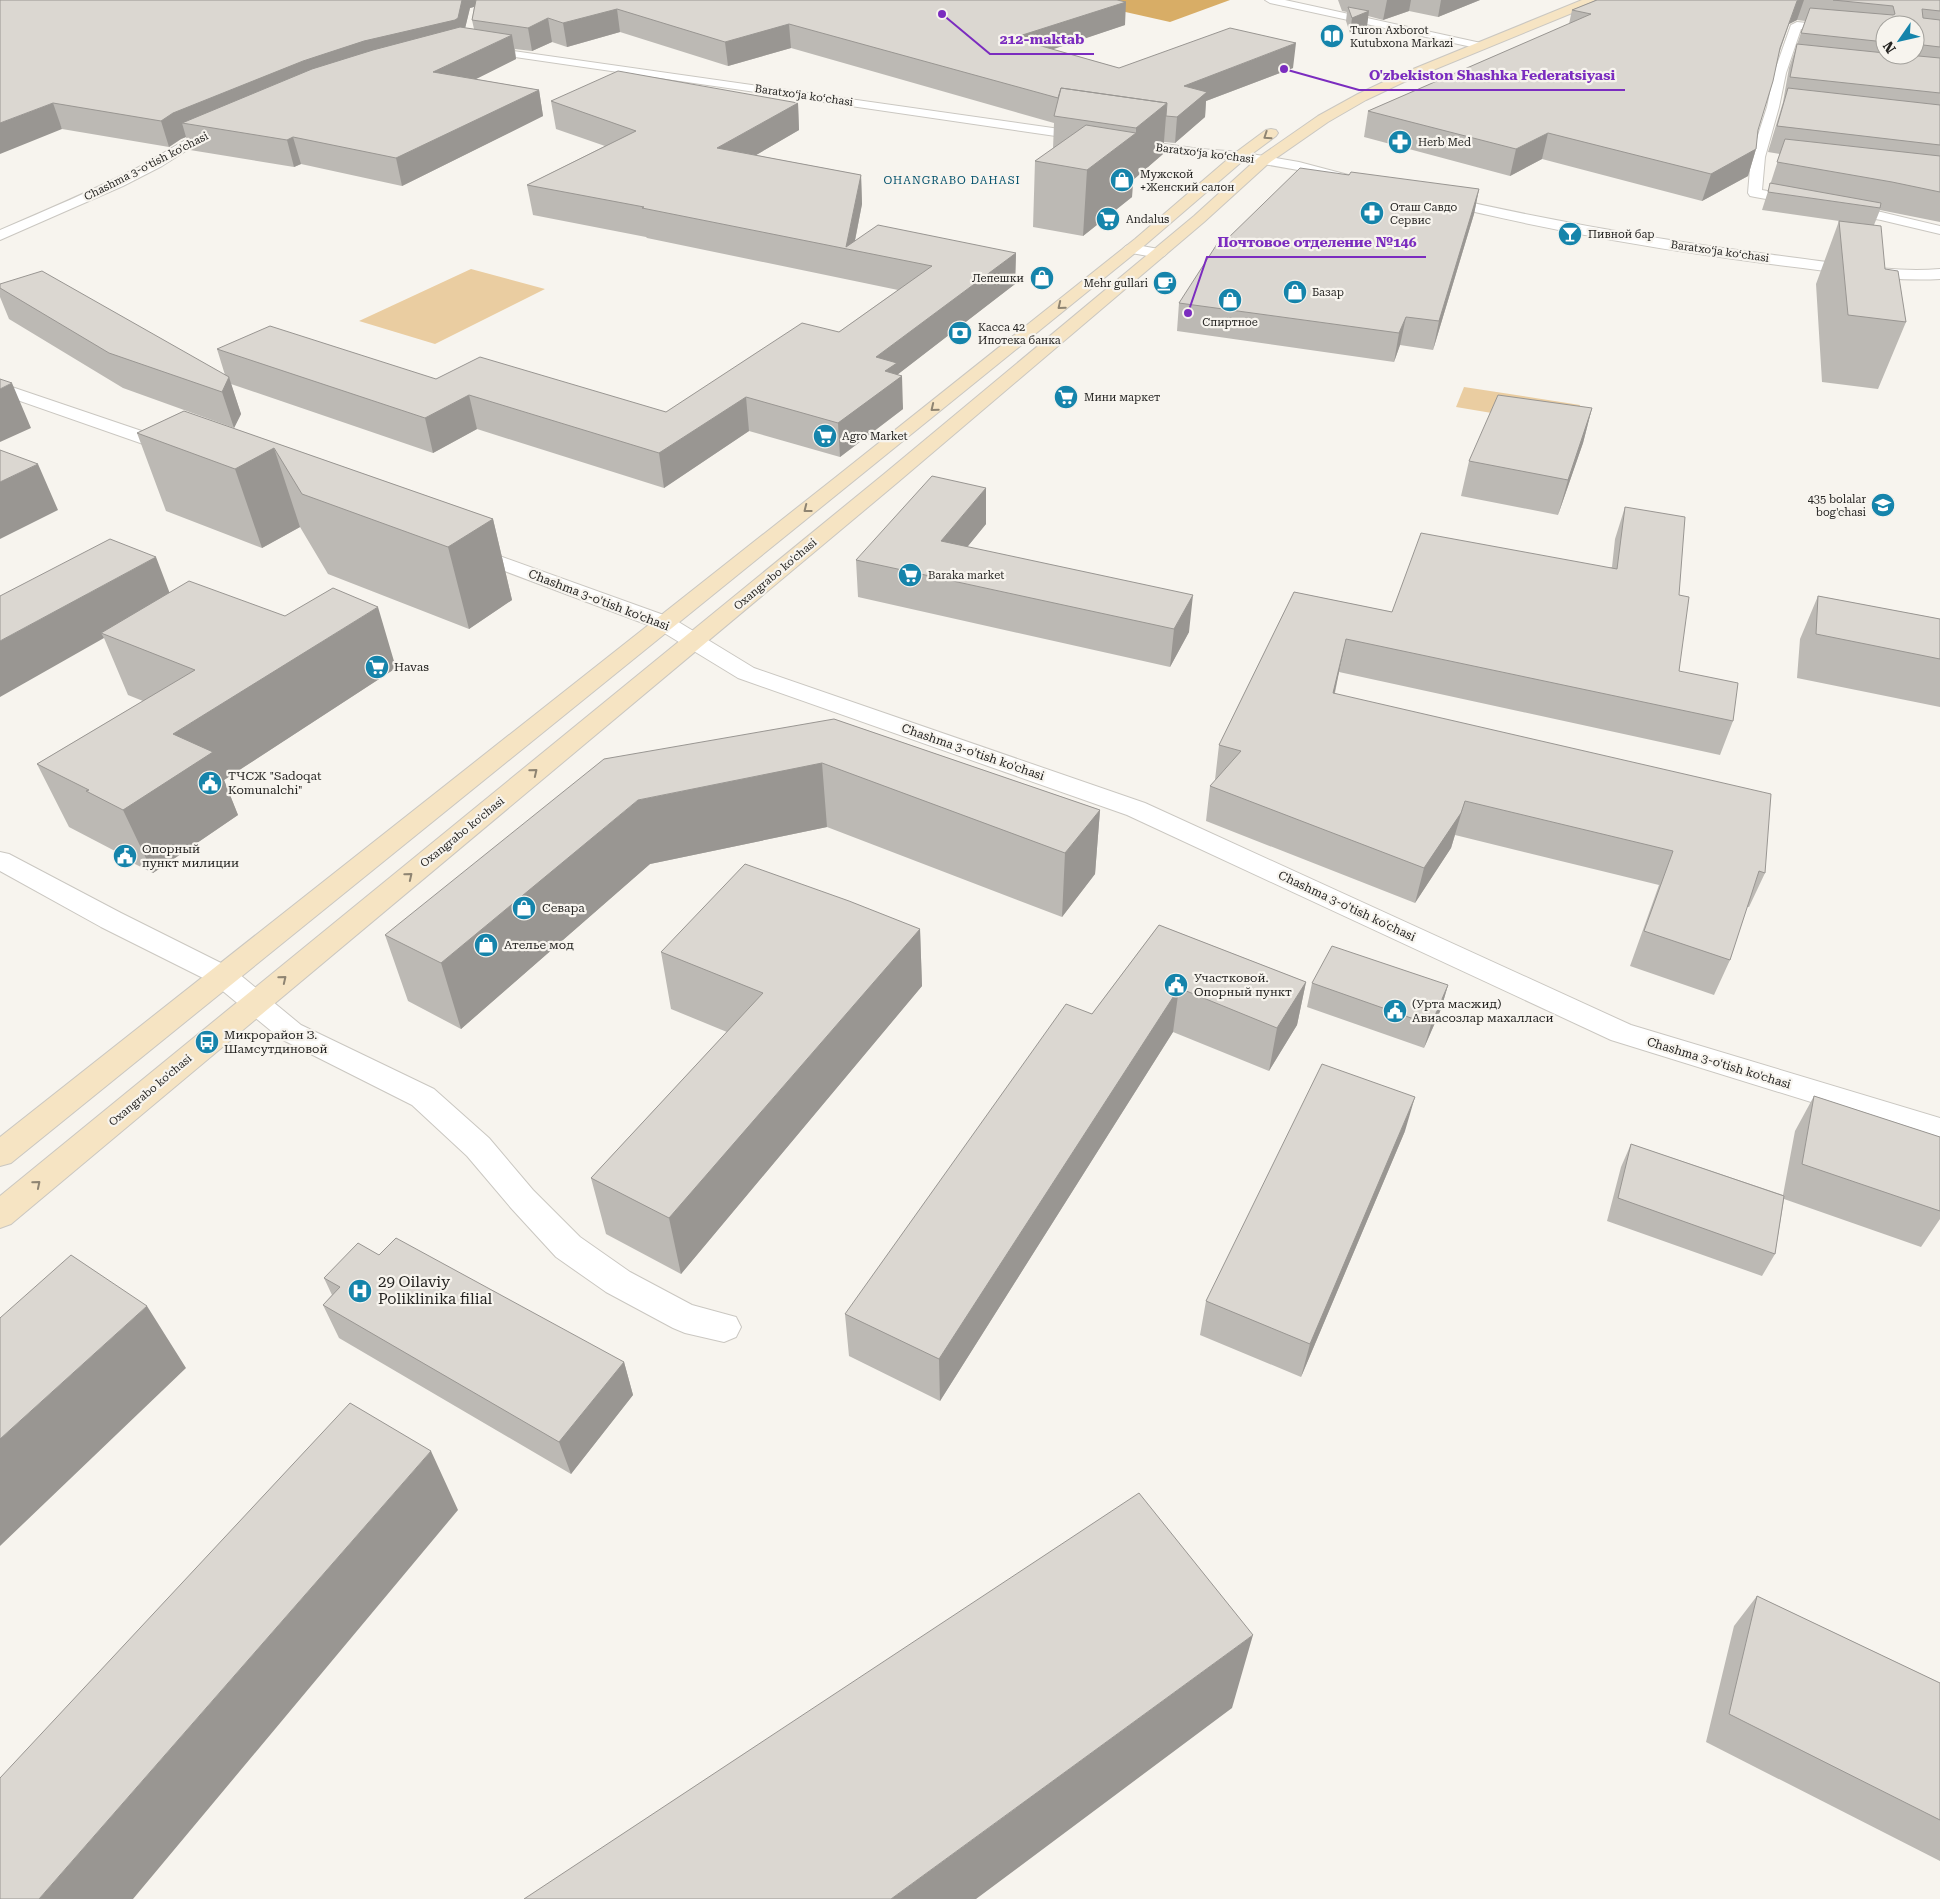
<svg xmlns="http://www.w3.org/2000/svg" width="1940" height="1899" font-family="'Roboto Serif',serif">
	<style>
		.green { fill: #eacda1 }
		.forest { fill: #d8ad66 }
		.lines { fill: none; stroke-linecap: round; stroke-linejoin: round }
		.minor-casing { stroke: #cac7c1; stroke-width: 2 }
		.tertiary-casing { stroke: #cac7c1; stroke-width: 2 }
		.secondary-casing { stroke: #cac7c1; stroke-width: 2 }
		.minor { fill: #fff; fill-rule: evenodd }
		.tertiary { fill: #fff; fill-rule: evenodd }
		.secondary { fill: #f6e4c3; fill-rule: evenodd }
		.wall { fill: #bcb9b4; fill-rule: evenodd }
		.shaded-wall { fill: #999692 }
		.building { fill: #dbd7d1; stroke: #999692 }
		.oneway { stroke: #8e8472 }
		.labels { text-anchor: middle; stroke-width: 4.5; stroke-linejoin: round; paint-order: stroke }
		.far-poi-label { font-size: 11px; fill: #252422; stroke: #f7f4ee; text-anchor: start }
		.far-street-label { font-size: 11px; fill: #252422; stroke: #f7f4ee }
		.far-neighbourhood-label { font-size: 11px; letter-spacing: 1px; fill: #00506b; stroke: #f7f4ee }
		.street-label { font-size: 12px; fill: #252422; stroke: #f7f4ee }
		.poi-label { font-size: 12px; fill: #252422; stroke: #f7f4ee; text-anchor: start }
		.near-poi-label { font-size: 15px; fill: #252422; stroke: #f7f4ee; text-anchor: start }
		.leader { fill: none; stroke: #7b2cbf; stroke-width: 2 }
		.callout-dot { fill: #7b2cbf; stroke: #f7f4ee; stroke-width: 2 }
		.callout-label { font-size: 14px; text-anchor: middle; font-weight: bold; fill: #7b2cbf; stroke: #f7f4ee; stroke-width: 4.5; stroke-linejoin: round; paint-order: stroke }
	</style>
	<rect width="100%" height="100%" fill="#f7f4ee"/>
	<!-- green -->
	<path class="green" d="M471 269 545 289 435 344 359 321Z
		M1464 387 1580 405 1574 427 1456 407Z"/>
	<!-- forest -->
	<path class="forest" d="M1085 0H1230L1170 22 1081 2Z"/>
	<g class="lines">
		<!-- minor casing -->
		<g class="minor-casing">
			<path id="minor" d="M1265 0H1285L1481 43 1487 46 1481 49 1270 3Z
				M1797 22 1885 31V37L1801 29 1786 73 1779 107 1765 157 1762 190 1881 212 1940 226V234L1881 220 1755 197 1750 196 1748 193 1751 157 1767 107 1774 73 1791 25Z
				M478 46 1200 149 1240 152 1247 156 1240 160 1200 157 474 51 472 49Z
				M221 125 226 126 228 129 226 132 192 147 162 166 123 186 0 240V230C47 210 94 190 139 167 166 153 191 133 221 125Z
				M0 383 180 444 182 448 180 452 173 454 166 452 0 394Z
				M469 545 672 618 754 668 1145 803 1631 1025 1940 1118V1142L1611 1040 1127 815 738 678 656 628 462 555 459 551 462 547Z
				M0 852 9 854 121 913 233 969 301 1025 434 1089 489 1138 533 1190 580 1237 630 1272 692 1305 736 1317 741 1327 736 1337 724 1342 685 1333 673 1328 606 1292 556 1257 511 1208 467 1156 412 1105 281 1039 213 983 101 927 0 871Z"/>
		</g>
		<!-- tertiary casing -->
		<g class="tertiary-casing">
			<path id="tertiary" d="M1240 152 1299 162 1352 176 1354 179 1347 183 1298 170 1235 159 1233 156Z
				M1438 195C1554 222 1671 242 1789 257 1839 263 1890 273 1940 269V279C1889 282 1837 272 1786 266 1667 251 1549 231 1433 202L1431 199 1433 196Z
				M1131 244 1164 250 1167 253 1164 256 1159 258 1126 252 1123 249 1126 246Z"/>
		</g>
		<!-- secondary casing -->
		<g class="secondary-casing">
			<path id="secondary" d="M1582 0H1595L1577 11 1404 82 1366 100 1328 122 1269 163 1204 222 898 482 11 1224 0 1228V1196L884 474 1194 216 1259 157 1318 116 1358 94 1396 76Z
				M1271 129 1276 130 1278 133 1276 136 1245 159 1145 245 11 1163 0 1166V1137L836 477 1135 239 1235 153 1266 130Z"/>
		</g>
		<!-- minor -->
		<use href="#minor" class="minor"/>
		<!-- tertiary -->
		<use href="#tertiary" class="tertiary"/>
		<!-- secondary -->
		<use href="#secondary" class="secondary"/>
	</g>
	<!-- wall -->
	<path class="wall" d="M0 0H1117L1125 25 1052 49 1119 68H1293L1206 101 1205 117 1175 143 1164 142 1163 154 1133 180 1132 197 1083 236 1033 227 1035 161 1053 149 1054 123 791 48 728 66 620 32 567 47 552 42 532 51 515 49 516 59 476 79 539 90 543 116 402 186 301 164 294 167 190 150 186 137 181 139 169 147 62 129ZM474 7 472 20 474 29 465 28 470 8Z
		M1338 0H1480L1438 17 1409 11 1383 20 1368 16 1367 26 1350 33 1346 21 1347 12 1342 11Z
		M1596 0H1940V222L1880 210 1874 225 1885 269 1906 322 1878 389 1822 382 1816 284 1839 221 1762 210 1780 154 1768 152 1783 102 1789 68 1805 21 1797 20 1789 24 1779 54 1758 130 1756 149 1748 176 1702 201 1542 159 1510 176 1364 137 1368 111 1569 24 1572 10ZM1885 25H1915V55H1885Z
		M551 101 798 103 799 130 756 155 861 175 862 204 855 241 1016 253 1015 284 898 374 903 409 840 457 749 431 664 488 477 429 433 453 231 384 241 414 234 428 123 388 9 319 0 297V284L225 375 217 349 666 412 839 332 898 290 647 238 646 237 533 215 527 185 605 146 556 129Z
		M1349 175 1479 189 1474 214 1433 350 1400 345 1394 362 1177 331 1179 303 1224 242Z
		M1592 408 1583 443 1558 515 1461 496 1469 461Z
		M184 411 493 519 512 600 469 629 328 574 300 527 262 548 166 511 137 433Z
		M986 488V524L967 547 1189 632 1170 667 858 597 856 560Z
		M1625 507 1679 595V671L1733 721 1720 755 1339 672 1335 693 1765 873 1749 907H1747L1730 960 1714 995 1630 966 1659 885 1455 835 1451 848 1415 903 1206 821 1210 786 1216 780H1215L1219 745 1294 592 1392 612 1612 567 1615 539Z
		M170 593 396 668 224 780 238 815 153 873 117 855 115 851 69 827 37 764 143 701 128 695 104 638 0 596Z
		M1818 596 1940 619V707L1797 678 1800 639Z
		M834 719 1100 810 1095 874 1062 917 827 827 650 864 461 1029 408 1001 385 935Z
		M1159 925 1306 982 1297 1025 1269 1071 1173 1032 940 1401 849 1356 845 1314 1092 1014Z
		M920 929 922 986 681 1274 606 1234 591 1178 727 1032 671 1009 661 952Z
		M1312 983 1448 985 1441 1009 1424 1048 1307 1007Z
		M1814 1096 1940 1137V1219L1921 1247 1784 1199 1775 1254 1762 1276 1607 1221 1621 1167 1631 1144 1783 1195 1795 1131Z
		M1405 1131 1301 1377 1200 1335 1206 1301Z
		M379 1255 624 1362 633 1395 571 1474 339 1338 323 1305 332 1295 324 1278Z
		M1757 1596 1940 1683V1861L1706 1742 1734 1626Z"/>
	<!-- shaded-wall -->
	<path class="shaded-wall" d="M462 0H498L470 8 462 41 182 123 186 137 181 139 169 147 161 121 173 113 303 61Z
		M1387 0H1411L1409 11 1383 20Z
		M1441 0H1480L1438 17Z
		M1799 0H1804L1797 20 1789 24 1772 72 1797 1Z
		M1126 2 1125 25 1012 63 1013 38Z
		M617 9 620 32 567 47 563 23Z
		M1369 11 1367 26 1350 33 1352 18Z
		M548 18 552 42 532 51 528 28Z
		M789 24 791 48 728 66 725 42Z
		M512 35 516 59 438 98 433 72Z
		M1296 43 1293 68 1206 101 1205 117 1175 143 1177 117 1184 86Z
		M539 90 543 116 402 186 396 158Z
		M53 103 62 129 0 154V123Z
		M798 103 799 130 720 176 717 148Z
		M1167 103 1163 154 1133 180 1132 197 1083 236 1087 170 1136 133V128Z
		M1548 133 1542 159 1510 176 1516 149Z
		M293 137 301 164 294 167 287 140Z
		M1756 149 1748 176 1702 201 1711 174Z
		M861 175 862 204 853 250 846 247Z
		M1479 189 1474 214 1433 350 1439 321Z
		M1016 253 1015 284 897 375 902 376 903 409 840 457 838 423 876 357Z
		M1406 317 1400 345 1394 362 1399 333Z
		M229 377 241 414 234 428 222 392Z
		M12 383 31 428 0 442V389Z
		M469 395 477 429 433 453 425 418Z
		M746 397 749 431 664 488 659 453Z
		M1592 408 1583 443 1558 515 1568 480Z
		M274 448 300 527 262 548 235 469Z
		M38 464 58 510 0 539V482Z
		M986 488V524L942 578 941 541Z
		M493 519 512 600 469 629 448 547Z
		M156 557 172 599 101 633 104 638 0 697V641Z
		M1193 595 1189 632 1170 667 1174 629Z
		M378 607 396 668 224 780 238 815 153 873 123 810 173 734Z
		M1346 639 1339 672 1327 727 1333 693Z
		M822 763 827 827 650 864 461 1029 441 963 638 800Z
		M1465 801 1451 848 1415 903 1424 868Z
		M1100 810 1095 874 1062 917 1065 853Z
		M920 929 922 986 681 1274 669 1218Z
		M1306 982 1297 1025 1269 1071 1277 1028Z
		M1448 985 1441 1009 1424 1048 1431 1025Z
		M1179 988 1173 1032 940 1401 939 1359Z
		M1415 1097 1405 1131 1301 1377 1310 1344Z
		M147 1306 186 1368 0 1546V1439Z
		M624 1362 633 1395 571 1474 559 1442Z
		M431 1451 458 1510 133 1899H39Z
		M1253 1635 1232 1708 976 1899H891Z"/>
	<!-- building -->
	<path class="building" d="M0 0H462L458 18 455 20 364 41 303 61 173 113 161 121 53 103 0 123Z
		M476 0H1117L1126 2 1013 38 1119 68 1230 28 1296 43 1184 86 1207 92 1177 117 1166 116 1167 103 1061 88 1058 98 789 24 725 42 617 9 563 23 548 18 528 28 472 20Z
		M1597 0H1799L1797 1 1780 48 1773 81 1758 130 1756 149 1711 174 1548 133 1516 149 1368 111 1591 14 1572 10Z
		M1833 0H1940V11L1922 9 1923 18 1940 20V47L1915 44V25H1885V42L1801 33 1810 8 1893 15 1895 14 1893 6Z
		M1348 7 1369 11 1352 18Z
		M460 27 512 35 433 72 539 90 396 158 293 137 287 140 182 123 312 69 373 50Z
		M1797 44 1885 53V55H1908L1940 58V93L1790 77Z
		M618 71 798 103 717 148 861 175 846 247 878 225 1016 253 876 357 897 363 885 371 902 376 838 423 746 397 659 453 469 395 425 418 217 349 270 326 436 379 480 357 666 412 802 323 839 332 932 266 642 208 644 207 527 185 636 131 551 101Z
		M1061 88 1167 103 1136 128 1054 116Z
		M1788 88 1940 105V145L1777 126Z
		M1086 125 1136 133 1087 170 1035 161Z
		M1785 139 1940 156V192L1892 182 1777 162Z
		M1300 168 1349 175 1351 172 1479 189 1439 321 1406 317 1399 333 1179 303 1219 241 1224 242Z
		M1770 183 1881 203 1880 208 1768 192Z
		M1839 221 1881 226 1885 269 1898 271 1906 322 1848 315Z
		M42 271 229 377 222 392 109 353 0 288V284Z
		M0 379 12 383 0 389Z
		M1498 395 1592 408 1568 480 1469 461Z
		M184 411 493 519 448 547 302 494 274 448 235 469 137 433Z
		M0 450 38 464 0 482Z
		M932 476 986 488 941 541 1193 595 1174 629 856 560Z
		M1625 507 1685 517 1679 595 1689 597 1679 671 1738 683 1733 721 1346 639 1333 693 1771 794 1765 873 1759 871 1730 960 1644 931 1673 851 1465 801 1461 813 1424 868 1210 786 1241 751 1219 745 1294 592 1392 612 1421 533 1617 569Z
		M110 539 156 557 0 641V596Z
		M189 581 285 616 333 588 378 607 173 734 213 752 123 810 86 791 89 790 37 764 195 670 101 633Z
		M1818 596 1940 619V659L1816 634Z
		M834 719 1100 810 1065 853 822 763 638 800 441 963 385 935 604 759Z
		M745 864 849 901 920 929 669 1218 591 1178 763 993 661 952Z
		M1159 925 1306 982 1277 1028 1179 988 939 1359 845 1314 1066 1004 1092 1014Z
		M1332 946 1448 985 1431 1025 1312 983Z
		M1322 1064 1415 1097 1310 1344 1206 1301Z
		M1814 1096 1940 1137V1211L1802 1164Z
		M1631 1144 1784 1196 1775 1254 1618 1198Z
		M396 1238 624 1362 559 1442 323 1305 340 1287 324 1278 358 1243 379 1255Z
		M71 1255 147 1306 0 1439V1318Z
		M350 1403 431 1451 39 1899H0V1778Z
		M1139 1493 1253 1635 891 1899H524Z
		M1757 1596 1940 1683V1820L1729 1714Z"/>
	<!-- one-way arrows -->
	<defs><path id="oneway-chevron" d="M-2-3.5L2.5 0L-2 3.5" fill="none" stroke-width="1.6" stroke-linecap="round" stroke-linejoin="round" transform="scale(1.25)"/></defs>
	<g class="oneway">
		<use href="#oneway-chevron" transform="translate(1267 136) rotate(146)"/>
		<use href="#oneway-chevron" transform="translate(1061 306) rotate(141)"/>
		<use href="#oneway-chevron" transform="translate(934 408) rotate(141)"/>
		<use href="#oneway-chevron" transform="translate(807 509) rotate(142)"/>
		<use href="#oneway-chevron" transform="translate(534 772) rotate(-39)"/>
		<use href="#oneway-chevron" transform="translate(409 876) rotate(-39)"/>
		<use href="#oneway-chevron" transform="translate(283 979) rotate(-39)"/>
		<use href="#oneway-chevron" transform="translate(37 1184) rotate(-40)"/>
	</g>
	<!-- icons -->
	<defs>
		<g id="library-disc" transform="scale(1.25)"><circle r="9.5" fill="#1584ab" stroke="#f7f4ee"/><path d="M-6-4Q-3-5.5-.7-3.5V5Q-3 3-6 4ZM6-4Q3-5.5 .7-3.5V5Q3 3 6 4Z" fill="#fff"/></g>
		<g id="pharmacy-disc" transform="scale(1.25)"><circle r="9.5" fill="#1584ab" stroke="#f7f4ee"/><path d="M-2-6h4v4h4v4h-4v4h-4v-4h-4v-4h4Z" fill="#fff"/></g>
		<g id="shop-disc" transform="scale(1.25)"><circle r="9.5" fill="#1584ab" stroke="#f7f4ee"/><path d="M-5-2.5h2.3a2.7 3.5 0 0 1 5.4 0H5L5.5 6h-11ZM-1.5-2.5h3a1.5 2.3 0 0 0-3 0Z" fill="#fff"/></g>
		<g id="supermarket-disc" transform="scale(1.25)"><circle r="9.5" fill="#1584ab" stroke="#f7f4ee"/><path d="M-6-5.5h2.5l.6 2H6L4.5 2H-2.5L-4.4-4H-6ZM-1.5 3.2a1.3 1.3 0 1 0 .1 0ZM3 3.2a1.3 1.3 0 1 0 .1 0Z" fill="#fff"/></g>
		<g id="bar-disc" transform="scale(1.25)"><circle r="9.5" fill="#1584ab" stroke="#f7f4ee"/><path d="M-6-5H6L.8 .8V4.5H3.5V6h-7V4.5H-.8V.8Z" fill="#fff"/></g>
		<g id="cafe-disc" transform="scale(1.25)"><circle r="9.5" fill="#1584ab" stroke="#f7f4ee"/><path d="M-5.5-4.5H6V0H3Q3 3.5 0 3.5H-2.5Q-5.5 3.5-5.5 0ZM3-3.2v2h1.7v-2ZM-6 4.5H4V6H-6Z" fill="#fff"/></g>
		<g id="bank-disc" transform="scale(1.25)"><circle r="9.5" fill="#1584ab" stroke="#f7f4ee"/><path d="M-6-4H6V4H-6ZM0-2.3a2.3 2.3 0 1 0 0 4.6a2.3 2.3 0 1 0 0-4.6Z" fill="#fff"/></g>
		<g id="school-disc" transform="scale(1.25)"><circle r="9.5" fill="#1584ab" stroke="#f7f4ee"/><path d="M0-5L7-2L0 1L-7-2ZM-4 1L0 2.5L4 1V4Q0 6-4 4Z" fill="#fff"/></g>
		<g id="civic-disc" transform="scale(1.25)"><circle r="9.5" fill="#1584ab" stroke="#f7f4ee"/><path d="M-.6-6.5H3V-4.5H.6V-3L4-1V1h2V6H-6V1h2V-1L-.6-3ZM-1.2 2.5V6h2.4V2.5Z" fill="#fff"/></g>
		<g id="bus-disc" transform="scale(1.25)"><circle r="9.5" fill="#1584ab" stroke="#f7f4ee"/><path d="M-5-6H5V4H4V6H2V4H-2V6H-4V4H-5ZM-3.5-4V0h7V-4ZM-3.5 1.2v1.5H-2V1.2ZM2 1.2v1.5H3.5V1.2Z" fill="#fff"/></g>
		<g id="hospital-disc" transform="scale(1.25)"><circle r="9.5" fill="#1584ab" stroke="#f7f4ee"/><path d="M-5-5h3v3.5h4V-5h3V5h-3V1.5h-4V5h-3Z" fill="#fff"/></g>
	</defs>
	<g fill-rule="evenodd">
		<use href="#library-disc" x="1332" y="36"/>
		<use href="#pharmacy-disc" x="1400" y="142"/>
		<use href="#shop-disc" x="1122" y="180"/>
		<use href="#pharmacy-disc" x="1372" y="213"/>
		<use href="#supermarket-disc" x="1108" y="219"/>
		<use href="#bar-disc" x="1570" y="234"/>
		<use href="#shop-disc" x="1042" y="278"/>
		<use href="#cafe-disc" x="1165" y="283"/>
		<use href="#shop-disc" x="1295" y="292"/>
		<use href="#shop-disc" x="1230" y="300"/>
		<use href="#bank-disc" x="960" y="333"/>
		<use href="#supermarket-disc" x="1066" y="397"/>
		<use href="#supermarket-disc" x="825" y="436"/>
		<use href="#school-disc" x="1883" y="505"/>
		<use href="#supermarket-disc" x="910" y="575"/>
		<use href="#supermarket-disc" x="377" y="667"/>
		<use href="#civic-disc" x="210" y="783"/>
		<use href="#civic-disc" x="125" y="856"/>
		<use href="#shop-disc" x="524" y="908"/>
		<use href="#shop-disc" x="486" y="945"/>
		<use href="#civic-disc" x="1176" y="985"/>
		<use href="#civic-disc" x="1395" y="1011"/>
		<use href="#bus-disc" x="207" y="1042"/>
		<use href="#hospital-disc" x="360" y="1291"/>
	</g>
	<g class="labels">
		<!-- far-poi labels -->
		<g class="far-poi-label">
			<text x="1350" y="34">Turon Axborot<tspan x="1350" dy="13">Kutubxona Markazi</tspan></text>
			<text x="1418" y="146">Herb Med</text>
			<text x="1140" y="178">Мужской<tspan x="1140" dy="13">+Женский салон</tspan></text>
			<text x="1390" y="211">Оташ Савдо<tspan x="1390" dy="13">Сервис</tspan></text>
			<text x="1126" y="223">Andalus</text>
			<text x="1588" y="238">Пивной бар</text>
			<text x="1024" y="282" text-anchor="end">Лепешки</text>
			<text x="1148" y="287" text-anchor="end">Mehr gullari</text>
			<text x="1312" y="296">Базар</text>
			<text x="1230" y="326" text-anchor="middle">Спиртное</text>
			<text x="978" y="331">Касса 42<tspan x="978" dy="13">Ипотека банка</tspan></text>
			<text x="1084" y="401">Мини маркет</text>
			<text x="842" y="440">Agro Market</text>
			<text x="1866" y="503" text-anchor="end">435 bolalar<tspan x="1866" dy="13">bog'chasi</tspan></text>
			<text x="928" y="579">Baraka market</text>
		</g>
		<!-- far-street labels -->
		<g class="far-street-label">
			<text transform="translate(804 95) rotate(8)" y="4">Baratxoʻja koʻchasi</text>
			<text transform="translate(1205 153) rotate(7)" y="4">Baratxoʻja koʻchasi</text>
			<text transform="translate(146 166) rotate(-27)" y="4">Chashma 3-o'tish ko'chasi</text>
			<text transform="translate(1720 251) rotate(8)" y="4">Baratxoʻja koʻchasi</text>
			<text transform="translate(775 574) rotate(-40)" y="4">Oxangrabo ko'chasi</text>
			<text transform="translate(462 832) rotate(-39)" y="4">Oxangrabo ko'chasi</text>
			<text transform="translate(150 1090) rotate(-40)" y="4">Oxangrabo ko'chasi</text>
		</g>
		<!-- far-neighbourhood labels -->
		<g class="far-neighbourhood-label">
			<text x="952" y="184">OHANGRABO DAHASI</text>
		</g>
		<!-- street labels -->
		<g class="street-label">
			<text transform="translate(599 600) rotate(21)" y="4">Chashma 3-o'tish ko'chasi</text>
			<text transform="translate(973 752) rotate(19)" y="4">Chashma 3-o'tish ko'chasi</text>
			<text transform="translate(1347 906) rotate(25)" y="4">Chashma 3-o'tish ko'chasi</text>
			<text transform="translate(1719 1063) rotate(17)" y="4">Chashma 3-o'tish ko'chasi</text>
		</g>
		<!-- poi labels -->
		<g class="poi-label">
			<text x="394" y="671">Havas</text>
			<text x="228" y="780">ТЧСЖ "Sadoqat<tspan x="228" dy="14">Komunalchi"</tspan></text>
			<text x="142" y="853">Опорный<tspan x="142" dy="14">пункт милиции</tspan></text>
			<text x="542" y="912">Севара</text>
			<text x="504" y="949">Ателье мод</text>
			<text x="1194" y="982">Участковой.<tspan x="1194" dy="14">Опорный пункт</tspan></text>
			<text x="1412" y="1008">(Урта масжид)<tspan x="1412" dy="14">Авиасозлар махалласи</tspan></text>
			<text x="224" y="1039">Микрорайон З.<tspan x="224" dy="14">Шамсутдиновой</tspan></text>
		</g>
		<!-- near-poi labels -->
		<g class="near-poi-label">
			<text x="378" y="1287">29 Oilaviy<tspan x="378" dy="17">Poliklinika filial</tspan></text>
		</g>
	</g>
	<!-- callouts -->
	<path class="leader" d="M942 14L990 54H1094M1284 69L1359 90H1625M1188 313L1207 257H1426"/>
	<g class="callout-dot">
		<circle cx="942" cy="14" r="5"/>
		<circle cx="1284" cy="69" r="5"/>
		<circle cx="1188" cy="313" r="5"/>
	</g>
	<g class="callout-label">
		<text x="1042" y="44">212-maktab</text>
		<text x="1492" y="80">O'zbekiston Shashka Federatsiyasi</text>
		<text x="1317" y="247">Почтовое отделение №146</text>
	</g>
	<!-- north arrow -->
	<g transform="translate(1900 40) rotate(236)"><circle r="24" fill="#f7f4ee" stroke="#a3a19c"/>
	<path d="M0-4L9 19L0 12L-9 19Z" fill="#1584ab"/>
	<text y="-8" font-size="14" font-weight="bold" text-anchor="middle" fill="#252422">N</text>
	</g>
</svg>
